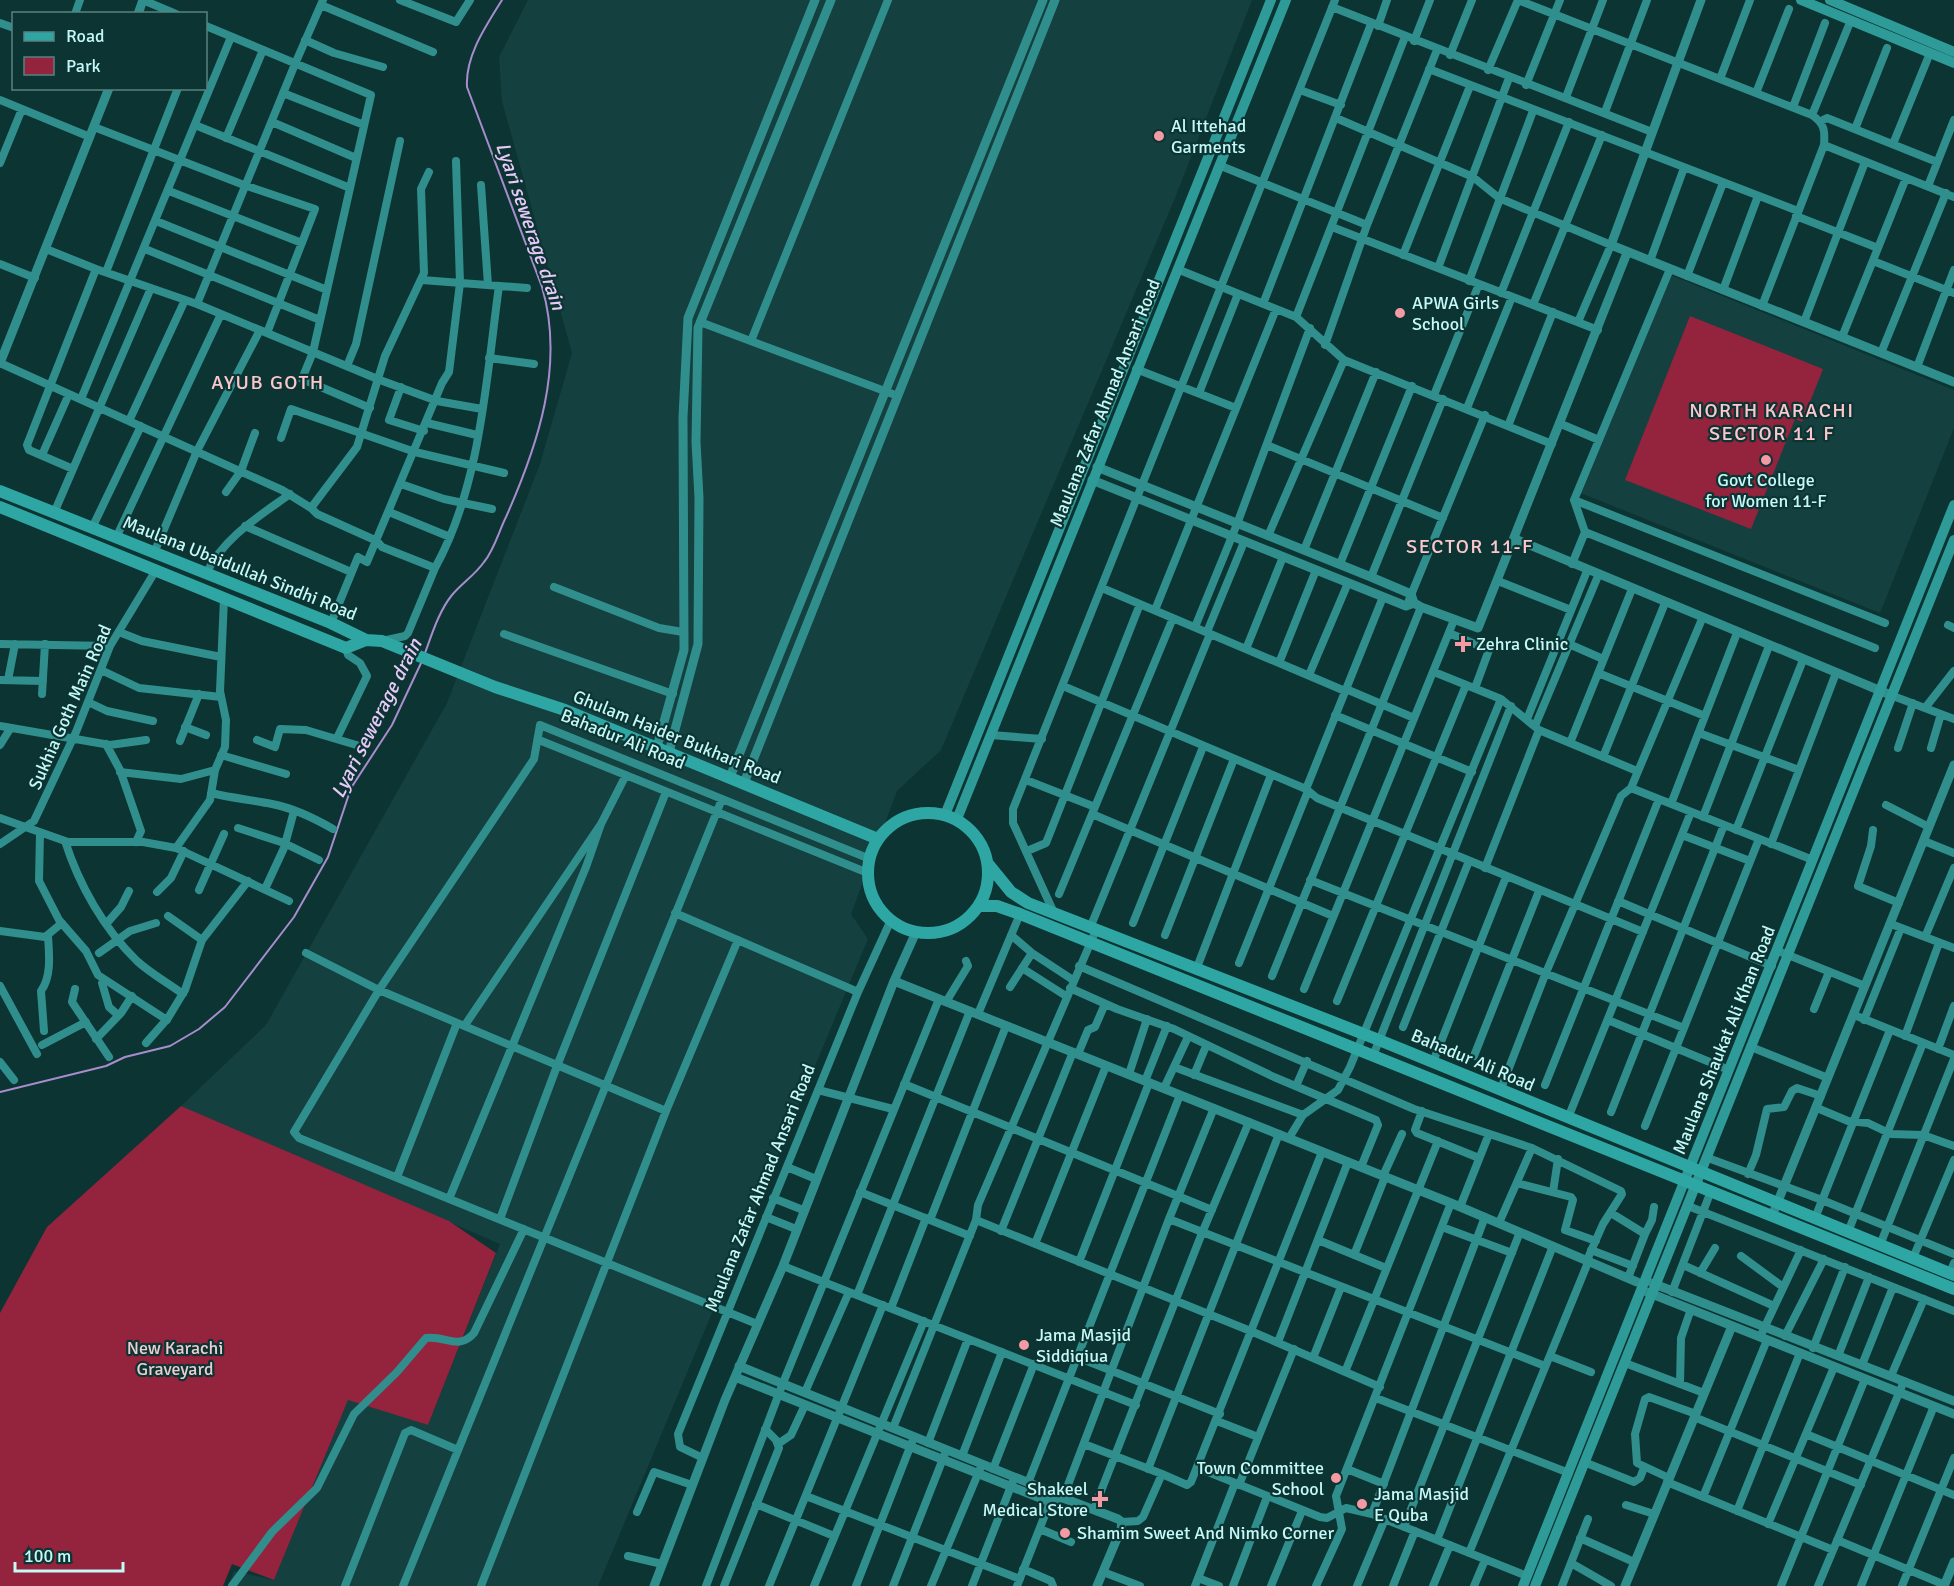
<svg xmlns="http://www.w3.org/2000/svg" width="1954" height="1586" font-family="Signika,sans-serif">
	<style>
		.built { fill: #14403f }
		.green { fill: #94233d }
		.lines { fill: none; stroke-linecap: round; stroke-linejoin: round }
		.stream { stroke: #a88dce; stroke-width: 2 }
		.minor { stroke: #308f8d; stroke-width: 8 }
		.tertiary { stroke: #308f8d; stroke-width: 9 }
		.secondary { stroke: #2f9b99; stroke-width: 10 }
		.primary { stroke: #2ea7a4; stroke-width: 12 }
		.poi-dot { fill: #f49aa4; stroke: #0c3433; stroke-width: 2 }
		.labels { text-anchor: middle; stroke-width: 4.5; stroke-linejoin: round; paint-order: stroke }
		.poi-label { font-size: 18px; fill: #c4f9f7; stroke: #0c3433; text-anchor: start }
		.street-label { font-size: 18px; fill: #c4f9f7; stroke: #0c3433 }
		.park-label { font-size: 18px; fill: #edced0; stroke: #0c3433 }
		.water-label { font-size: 20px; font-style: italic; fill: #e8cafa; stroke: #0c3433 }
		.neighbourhood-label { font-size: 20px; letter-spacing: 1.5px; fill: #fdc8cd; stroke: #0c3433 }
	</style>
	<rect width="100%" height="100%" fill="#0c3433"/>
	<!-- built -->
	<path class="built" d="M528 0H1252L1175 198 941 750 897 791 851 914 868 939 598 1586H228L234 1571 274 1580 349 1397 428 1425 500 1244 181 1106 266 1025 447 703 540 464 572 353 502 101 499 57Z
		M1668 274 1954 390V428L1880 613 1578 492Z"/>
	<!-- green -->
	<path class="green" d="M1690 316 1823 369 1802 422 1795 419 1751 529 1625 480Z
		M181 1106 449 1221 496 1253 428 1425 348 1400 274 1580 232 1564 223 1586H0V1313L47 1227Z"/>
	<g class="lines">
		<!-- stream -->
		<path class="stream" d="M425 653C432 634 439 611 452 595 462 583 475 575 484 562 494 550 499 531 506 517 538 445 565 365 542 287L467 87C465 56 486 26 502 0
			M0 1092 106 1066 125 1057 170 1046 199 1029 225 1007 294 917 328 857 351 788 392 725 422 661"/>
		<!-- minor -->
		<path class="minor" d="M143 0 176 14
			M400 0 456 22 470 0
			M321 5 433 52
			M1332 7 1652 132
			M75 14 80 0
			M0 23 14 28
			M206 26 371 95 313 352 302 379 370 408
			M1378 26 1387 0
			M305 40 334 53 383 67
			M1414 41 1430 0
			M1450 55 1472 0
			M1429 69 1798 211
			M1488 70 1518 0 1812 115
			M1720 79 1750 0
			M1526 85 1560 0
			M1300 90 1341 105
			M283 93 364 125
			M1756 93 1789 9
			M1566 97 1603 0
			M0 100 90 137
			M1793 107 1825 23
			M1605 112 1647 0
			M1336 118 1473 177 1499 198 1611 245 1578 322
			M1821 121 1827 118 1937 162
			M272 122 356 158
			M195 125 350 188
			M94 127 244 185 315 209 267 333
			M1855 129 1887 48
			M226 138 263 50
			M1893 144 1930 53
			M1824 145 1954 197
			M0 163 22 109
			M1221 166 1367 225
			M481 185 488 285
			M1928 186 1954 120
			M169 191 302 243
			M1796 216 1878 248 1842 337
			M156 221 327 290
			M1332 227 1598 330
			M1878 248 1906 178
			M46 249 96 269 197 304 380 380 437 401 482 409
			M145 249 320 320
			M1403 255 1470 86
			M1650 261 1684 168
			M1873 261 1954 293
			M0 264 35 278
			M1438 268 1509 78
			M1177 269 1296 317 1344 360 1552 444
			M1670 269 1574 500 1585 532 1875 648
			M106 272 178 88
			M1687 276 1723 183
			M422 280 527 288
			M1469 281 1533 111
			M1723 290 1758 196
			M1501 293 1569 122
			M197 304 295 64 323 0
			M1263 304 1371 24
			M1533 305 1602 135
			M1762 306 1824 145C1825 131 1825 124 1812 115L1851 20
			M1296 317 1405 37
			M700 322 898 396
			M1804 322 1865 162
			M751 341 888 0
			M1325 345 1367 225 1437 50
			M1881 353 1946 193
			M489 358 534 364
			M0 363 282 490 311 508 357 447 385 356 424 273 421 189 429 172
			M347 366 356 344 400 141
			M1917 367 1954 270
			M1136 369 1236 408
			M401 387 389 420 424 431
			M1199 393 1238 294
			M1434 395 1479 284
			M81 399 231 37
			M1467 408 1512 297
			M129 421 185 300
			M427 423 477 435
			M1561 424 1599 440
			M1508 426 1553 312
			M281 438 291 409 415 452 504 473
			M1267 445 1443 518
			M42 455 69 394
			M73 469 29 450 27 445 96 269
			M401 484 444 499 492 509
			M226 492 241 471 255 433
			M1574 500 1885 623
			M311 508 317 514 377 541 382 547 435 568C481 485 486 379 499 286
			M389 512 450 537
			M54 513 151 288
			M245 526 351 572
			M92 528 141 426
			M1268 536 1344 360
			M116 538 221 314
			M1304 550 1376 372
			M154 553 197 451 260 330
			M1340 564 1412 386
			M1572 564 1585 532
			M206 574C223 538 258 517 290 494
			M1371 577 1443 399
			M1498 581 1571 610
			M554 587 659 628 683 632
			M1102 588 1345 691
			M1409 600 1485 415
			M1155 610 1276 309
			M331 623 358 557 367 562 442 383 449 372 460 283 456 161
			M1948 625 1954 628
			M1195 627 1237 524 1310 328
			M119 632 142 641 221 657
			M1207 632 1244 542
			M1449 633 1489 650 1475 688
			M504 634 673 694
			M382 641 405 636 408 633 435 568
			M0 644 110 646
			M1569 644 1603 659
			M1246 649 1283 557
			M1279 663 1316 570
			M101 670 139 688 221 697
			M1434 672 1501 699 1539 730 1637 771
			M1598 673 1705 716
			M1309 675 1348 583
			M0 680 43 681
			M8 680 15 644
			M1063 686 1306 789 1317 798 1643 932
			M1346 689 1414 718
			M42 694 45 644
			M1893 696 1954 719
			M88 702 107 711 153 721
			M1925 708 1954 671
			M1335 715 1472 772
			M1527 719 1587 571
			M0 726 110 745 146 740
			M1535 726 1598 576
			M185 727 206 735
			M1699 733 1799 770
			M991 735 1042 739
			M337 738 367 676 360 663 348 655 346 648
			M257 740 275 747 280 729 306 730 363 747
			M539 740 868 873
			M180 741 199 694
			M1570 743 1632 589
			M106 744 120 770 141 831 136 842
			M0 745 10 729
			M1898 748 1913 703
			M1931 748 1941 714
			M221 755 286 774
			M1603 757 1665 603
			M120 772 181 779 215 770
			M1026 780 1095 807
			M1631 788 1813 860
			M1306 789 1383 597
			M211 793C231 798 252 800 272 804 293 808 314 818 333 829
			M1671 804 1737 633
			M1886 805 1929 827
			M1092 814 1333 916
			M1703 817 1769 646
			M0 818 68 842H143L176 848 289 901
			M238 828 284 843 319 860
			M1736 830 1803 660
			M1873 830 1871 846 1858 886 1899 903
			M40 833 39 881 59 920 86 951 98 975 167 1020
			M1682 835 1750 861
			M65 841C79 885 104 929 137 961 150 973 168 983 183 994
			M1924 841 1954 853
			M0 844 34 821 76 732 110 646 156 570
			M1771 844 1836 673
			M176 848 210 800 215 770 225 747 226 720 220 691 224 598
			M1027 851 1046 843 1140 604
			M1485 868 1539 730
			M1310 880 1684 1028
			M265 889 284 848 294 811
			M199 890 224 834
			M157 892 171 878 184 851
			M1059 894 1173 618
			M1618 901 1772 966
			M675 913 858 992
			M1054 913 1013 823V809L1335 0
			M168 916 202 940
			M1133 923 1203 747
			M106 924 121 907 129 891
			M1891 924 1954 948
			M1090 928 1210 634
			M0 931 45 937 62 923
			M1011 935 1032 953 1073 980
			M1165 935 1234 759
			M1925 937 1954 868
			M1778 951 1865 986
			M99 953 130 931 156 923
			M306 953 379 990 666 1111
			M1239 963 1308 791
			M1079 966 1414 1109 1532 1148 1621 1191 1622 1194 1603 1224 1587 1260
			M1022 968 1066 996
			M1196 970 1271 775
			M1272 976 1421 607
			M104 980 102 983 109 1007 118 1015
			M0 986 37 1054
			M1010 987 1032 953
			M1070 988 1117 1009 1174 1029 1274 1077 1376 1120 1378 1125 1361 1167
			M75 989 72 1002 109 1057
			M1304 989 1454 620
			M1337 1001 1466 685
			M946 1002 968 966 966 961
			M1814 1009 1829 972
			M978 1014 1020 914
			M1854 1015 1954 1055
			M1608 1020 1729 1070
			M1864 1020 1901 928
			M465 1025 601 824 626 775
			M1403 1027 1469 861
			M44 1031 41 991C52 976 49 953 48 936
			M1905 1036 1939 943
			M96 1039 121 1013 132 996
			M146 1043 168 1018 185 990 202 940 248 881
			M42 1045 86 1022
			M1751 1047 1828 1078
			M1938 1049 1954 1006
			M1078 1054 1088 1030 1095 1027 1105 1004
			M1373 1056 1511 706
			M1474 1056 1539 891
			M0 1062 14 1080
			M1433 1062 1506 877
			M1174 1067 1303 1115
			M1129 1074 1147 1019
			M1194 1075 1206 1046
			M1145 1081 1167 1026
			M904 1084 1212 1210
			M1545 1085 1659 799
			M1296 1086 1307 1061
			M1164 1088 1188 1037
			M818 1090 893 1109
			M1500 1091 1545 975 1621 796 1631 788 1702 619
			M1817 1108 1848 1121 1868 1123 1891 1134 1923 1135 1954 1146
			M1422 1111 1415 1130 1417 1133 1479 1158
			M1611 1112 1724 825
			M1568 1118 1691 812
			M1645 1126 1759 839
			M1289 1138 1303 1115 1338 1090 1350 1067 1501 699
			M1708 1158 1822 1200 1954 1254
			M787 1167 816 1179
			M1748 1174 1756 1155 1767 1109 1784 1107 1792 1091 1797 1088 1821 1096
			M1383 1176 1402 1134
			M397 1177 457 1023
			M1517 1183 1571 1197 1573 1200 1565 1230 1596 1241
			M860 1192 970 1236
			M1553 1192 1558 1159
			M773 1198 803 1210
			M449 1199 586 867 601 824
			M1688 1206 1954 1311
			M1460 1207 1489 1134
			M1611 1213 1645 1234 1628 1278
			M766 1217 796 1229
			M1815 1218 1890 1030
			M500 1219 557 1066 666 792
			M1169 1219 1545 1366
			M930 1220 1006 1026
			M976 1220 1253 1332 1380 1387
			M1499 1223 1532 1148
			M1442 1227 1512 1253
			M1001 1231 1073 1052
			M1848 1232 1923 1043
			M1645 1234 1652 1220 1654 1207
			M1318 1240 1386 1268
			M1035 1244 1106 1066
			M1880 1245 1954 1059
			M1591 1250 1633 1266
			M1354 1255 1385 1177
			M1741 1256 1783 1287
			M1913 1258 1954 1160
			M1079 1262 1149 1083
			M1683 1265 1774 1306
			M783 1266 1136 1405
			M1700 1273 1715 1248
			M1950 1273 1954 1263
			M1672 1292 1711 1191
			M857 1295 970 1011
			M891 1308 926 1218
			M757 1324 299 1138 294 1132 379 990 534 759 540 725 870 859
			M1785 1336 1824 1259
			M1760 1337 1801 1250
			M1278 1342 1348 1162
			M1813 1348 1845 1267
			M1550 1356 1591 1372
			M1838 1356 1869 1277
			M1077 1357 1220 1414
			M1313 1358 1341 1287
			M1625 1363 1704 1393
			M1862 1365 1893 1287
			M1345 1372 1438 1141
			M1891 1376 1924 1299
			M1680 1384 1681 1338 1691 1309
			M805 1392 849 1292
			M1376 1398 1569 1473
			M1694 1417 1861 1485
			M1217 1421 1258 1437
			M893 1428 976 1220 978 1205 1096 930
			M1806 1434 1954 1495
			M928 1443 968 1339
			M778 1444 791 1435 805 1405
			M1084 1444 1162 1474
			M962 1456 1002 1352
			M703 1458 680 1447 678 1434 858 992 891 920
			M1584 1462 1634 1482 1640 1478 1644 1468
			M1198 1468 1320 1517 1327 1518 1346 1508 1372 1514 1527 1576
			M993 1469 1034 1364
			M1148 1469 1279 1134
			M1347 1469 1384 1484
			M1669 1478 1637 1463 1635 1434 1645 1399 1649 1397 1696 1414
			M1667 1482 1833 1550
			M1028 1483 1180 1095
			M1239 1485 1294 1349
			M806 1496 1020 1579
			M1703 1497 1767 1340
			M1063 1498 1169 1219 1214 1108
			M756 1504 834 1536
			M1626 1505 1654 1514
			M1094 1509 1202 1233 1249 1122
			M1737 1511 1800 1353
			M637 1512 654 1472 692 1485
			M1372 1514 1485 1217
			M1122 1522 1138 1521 1143 1517 1162 1474 1187 1485 1191 1482 1322 1152
			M1768 1524 1834 1367
			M1404 1527 1520 1232
			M1040 1529 1071 1542
			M1580 1538 1634 1562
			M1437 1540 1553 1246
			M1837 1540 1945 1585
			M1469 1553 1589 1260
			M628 1556 662 1564
			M1571 1563 1611 1586
			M1023 1569 1051 1581 1053 1586
			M1103 1572 1140 1586
			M1198 1578 1219 1586
			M232 1586 272 1532 317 1488 354 1414 397 1372 426 1338C445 1335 459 1351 474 1333L524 1229
			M345 1586 405 1433 411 1430 458 1450
			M403 1586 722 799
			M481 1586 666 1111 738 940
			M706 1586 783 1383 939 999
			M724 1586 779 1448 776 1440 765 1429
			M769 1586 883 1305
			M814 1586 924 1321
			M856 1586 912 1442
			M893 1586 946 1451
			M931 1586 980 1469
			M972 1586 1013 1481
			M1017 1586 1052 1497
			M1195 1586 1235 1483
			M1233 1586 1267 1497
			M1271 1586 1302 1511
			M1316 1586 1342 1529 1336 1496 1451 1203
			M1357 1586 1385 1519
			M1393 1586 1415 1531
			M1433 1586 1450 1545
			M1474 1586 1485 1560
			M1562 1586 1588 1519
			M1781 1586 1865 1379
			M1818 1586 1904 1381
			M1861 1586 1934 1406
			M1902 1586 1954 1458"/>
		<!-- tertiary -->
		<path class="tertiary" d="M1701 0 1611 245 1954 382
			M138 14 143 0
			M0 363 109 88
			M1097 467 1371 577 1411 594 1414 603 1421 607 1478 628 1627 253
			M1092 480 1406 606 1414 603
			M1515 539 1893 696
			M657 747 684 650 683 417 688 318 815 0
			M669 752 698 644 699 498 696 442 698 328 831 0
			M730 777 1043 0
			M744 783 1055 0
			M894 981 1451 1203 1637 1282
			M1772 1216 1954 765
			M1652 1283 1954 1401
			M1647 1292 1954 1414
			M739 1366 1054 1493 1058 1498
			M735 1377 1050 1502 1063 1498 1118 1519 1122 1522 1121 1529 1097 1586
			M654 1586 725 1400 783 1266 894 981 916 932
			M1625 1586 1732 1326
			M1944 1586 1954 1562"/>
		<!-- secondary -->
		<path class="secondary" d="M1801 0 1954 63
			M1830 0 1954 52
			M945 815 1271 0
			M957 819 1286 0
			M1523 1586 1954 505
			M1535 1586 1954 540"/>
		<!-- primary -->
		<path class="primary" d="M0 491 331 623 366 640
			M0 507 346 648 366 640 382 641 495 687 565 710 878 839
			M868 873a60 60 0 1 1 120 0a60 60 0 1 1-120 0Z
			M989 865 1011 892 1028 903 1379 1040 1954 1275
			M979 906H997L1020 914 1954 1289"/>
	</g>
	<!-- markers -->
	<g class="poi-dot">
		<circle cx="1159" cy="136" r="6"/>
		<circle cx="1400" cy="313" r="6"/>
		<circle cx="1766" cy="460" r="6"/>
		<path d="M1460 635h6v6h6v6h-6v6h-6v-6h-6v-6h6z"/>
		<circle cx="1024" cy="1345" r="6"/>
		<circle cx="1336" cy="1478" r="6"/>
		<path d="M1097 1490h6v6h6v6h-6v6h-6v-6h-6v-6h6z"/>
		<circle cx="1362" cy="1504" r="6"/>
		<circle cx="1065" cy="1533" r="6"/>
	</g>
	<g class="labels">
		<!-- poi labels -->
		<g class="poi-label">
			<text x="1171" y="132">Al Ittehad<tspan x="1171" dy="21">Garments</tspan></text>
			<text x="1412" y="309">APWA Girls<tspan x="1412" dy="21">School</tspan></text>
			<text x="1766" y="486" text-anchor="middle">Govt College<tspan x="1766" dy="21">for Women 11-F</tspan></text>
			<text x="1476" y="650">Zehra Clinic</text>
			<text x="1036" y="1341">Jama Masjid<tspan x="1036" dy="21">Siddiqiua</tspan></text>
			<text x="1324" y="1474" text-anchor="end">Town Committee<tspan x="1324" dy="21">School</tspan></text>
			<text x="1088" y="1495" text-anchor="end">Shakeel<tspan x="1088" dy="21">Medical Store</tspan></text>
			<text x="1374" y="1500">Jama Masjid<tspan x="1374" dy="21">E Quba</tspan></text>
			<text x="1077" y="1539">Shamim Sweet And Nimko Corner</text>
		</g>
		<!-- street labels -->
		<g class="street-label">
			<text transform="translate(1105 403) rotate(-68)" y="6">Maulana Zafar Ahmad Ansari Road</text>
			<text transform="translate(240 568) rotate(22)" y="6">Maulana Ubaidullah Sindhi Road</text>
			<text transform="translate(70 707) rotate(-66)" y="6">Sukhia Goth Main Road</text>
			<text transform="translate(677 737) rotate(22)" y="6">Ghulam Haider Bukhari Road</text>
			<text transform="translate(623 739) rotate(22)" y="6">Bahadur Ali Road</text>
			<text transform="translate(1724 1040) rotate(-68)" y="6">Maulana Shaukat Ali Khan Road</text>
			<text transform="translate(1473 1060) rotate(23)" y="6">Bahadur Ali Road</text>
			<text transform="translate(760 1188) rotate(-68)" y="6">Maulana Zafar Ahmad Ansari Road</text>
		</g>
		<!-- park labels -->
		<g class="park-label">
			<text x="175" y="1354">New Karachi<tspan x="175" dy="21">Graveyard</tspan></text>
		</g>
		<!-- water labels -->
		<g class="water-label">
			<text transform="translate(531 226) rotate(71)" y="7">Lyari sewerage drain</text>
			<text transform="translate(376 718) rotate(-63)" y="7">Lyari sewerage drain</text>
		</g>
		<!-- neighbourhood labels -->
		<g class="neighbourhood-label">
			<text x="268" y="389">AYUB GOTH</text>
			<text x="1772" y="417">NORTH KARACHI<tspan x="1772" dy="23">SECTOR 11 F</tspan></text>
			<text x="1470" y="553">SECTOR 11-F</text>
		</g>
	</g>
	<!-- legend -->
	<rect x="12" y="12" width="195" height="78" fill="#0c3433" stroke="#568381" stroke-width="1.5"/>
	<rect x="24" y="32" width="30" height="9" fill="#2ea7a4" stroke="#568381" stroke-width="1.5"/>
	<text x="66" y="42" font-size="18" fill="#c4f9f7">Road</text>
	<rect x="24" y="57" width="30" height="18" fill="#94233d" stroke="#568381" stroke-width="1.5"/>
	<text x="66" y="72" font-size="18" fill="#c4f9f7">Park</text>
	<!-- scale -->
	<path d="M15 1562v9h108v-9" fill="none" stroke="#c4f9f7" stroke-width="3"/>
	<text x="24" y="1562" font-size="18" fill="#c4f9f7" stroke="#0c3433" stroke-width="4.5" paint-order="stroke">100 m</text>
</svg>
